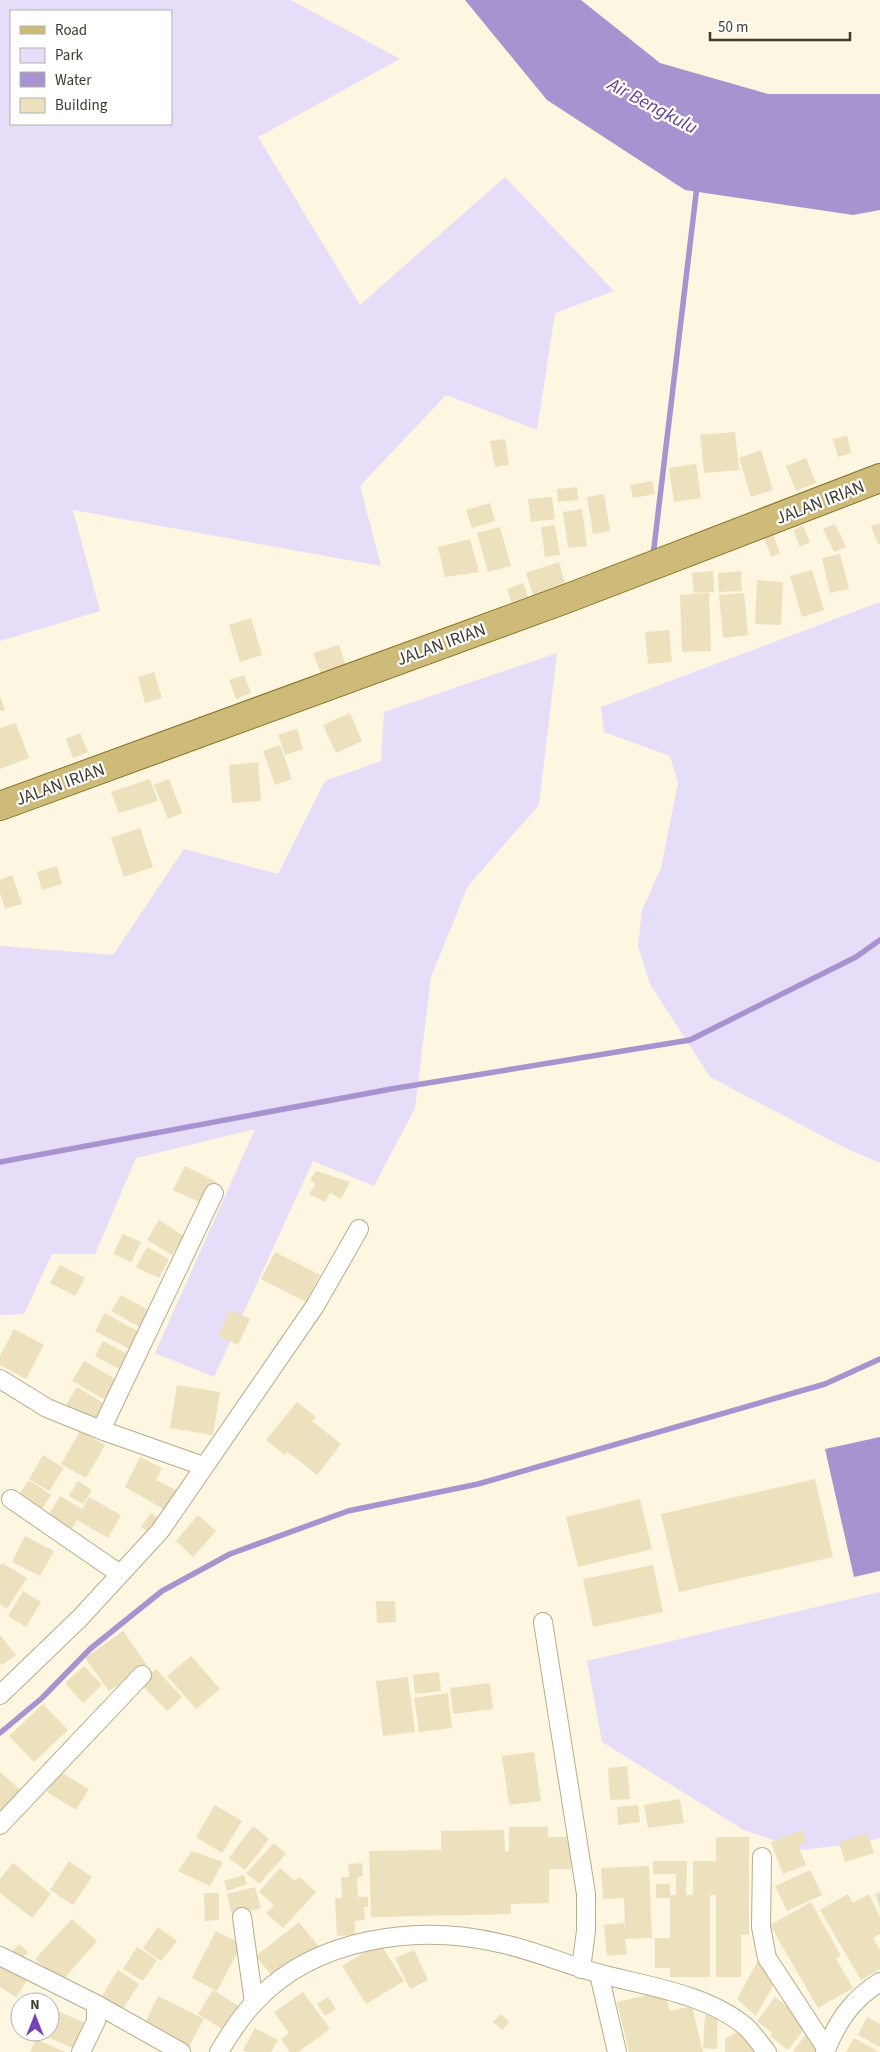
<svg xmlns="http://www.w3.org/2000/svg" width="880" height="2052" font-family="'Source Sans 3',sans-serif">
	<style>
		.green { fill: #e6ddf9; fill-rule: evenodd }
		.water { fill: #a793cf }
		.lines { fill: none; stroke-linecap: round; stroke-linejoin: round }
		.stream { stroke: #a793cf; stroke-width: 5.5 }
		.building { fill: #ece0bd }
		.street-casing { stroke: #b8ac8b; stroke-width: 20 }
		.primary-casing { stroke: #887124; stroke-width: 30 }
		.street { stroke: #fff; stroke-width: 18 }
		.primary { stroke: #cfbb79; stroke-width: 28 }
		.labels { text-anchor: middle; stroke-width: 4.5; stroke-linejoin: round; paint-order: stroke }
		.street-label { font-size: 18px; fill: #403b2e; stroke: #fff }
		.water-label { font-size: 19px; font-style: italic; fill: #60448d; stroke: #fff }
	</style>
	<rect width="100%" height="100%" fill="#fdf6e1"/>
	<!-- green -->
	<path class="green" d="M0 0H291L400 59 258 137 360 305 505 177 614 291 555 313 537 430 446 395 360 486 381 566 73 510 100 611 0 641ZM171 11V124H11V11Z
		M880 602V1163L845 1148 710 1077 650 984 638 946 642 910 661 868 678 783 670 756 604 732 601 707Z
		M557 653 539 805 468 886 431 977 415 1108 374 1186 313 1161 214 1377 155 1353 255 1129 136 1158 95 1254H52L24 1314 0 1315V946L113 955 184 849 278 874 325 781 381 761 384 712Z
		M880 1592V1838L865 1842 803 1850 744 1830 602 1742 587 1661Z"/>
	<!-- water -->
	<path class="water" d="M465 0H581L660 63 768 94H880V210L853 215 685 190 547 100Z
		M880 1437V1571L854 1577 825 1449Z"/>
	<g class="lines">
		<!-- stream -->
		<path class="stream" d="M653 556 697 186
			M0 1162 391 1089 690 1040 856 957 880 940
			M0 1733 42 1698 90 1649 162 1591 230 1554 348 1511 478 1484 825 1384 880 1359"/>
	</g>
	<!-- building -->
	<path class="building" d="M735 432 739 470 704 473 700 435Z
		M847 436 851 453 838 457 833 439Z
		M505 439 509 465 495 467 490 441Z
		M761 450 773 490 751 497 739 458Z
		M806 458 816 483 796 491 786 466Z
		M696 464 701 498 674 502 669 468Z
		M652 481 655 494 633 498 630 485Z
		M577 487 578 500 558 502 557 489Z
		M604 494 610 531 593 534 587 497Z
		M552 497 555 519 531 522 528 499Z
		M490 503 495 521 472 528 466 510Z
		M582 509 587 546 568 548 563 512Z
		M880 523V544H878L871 526Z
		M835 524 846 547 834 552 823 529Z
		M555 525 560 555 545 557 541 527Z
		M803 526 810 542 800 547 793 530Z
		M500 527 511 566 488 572 477 533Z
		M772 532 780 553 771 557 763 535Z
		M470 539 479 572 445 577 438 547Z
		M840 554 849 589 830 593 822 558Z
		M559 562 567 589 534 599 526 573Z
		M812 570 824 610 802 617 790 576Z
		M713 571 714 592 694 593 692 573Z
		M741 571 742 591 719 592 718 573Z
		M757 580 783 582 781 625 755 624Z
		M523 583 528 597 511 602 507 589Z
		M709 593 711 651 682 652 680 595Z
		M744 593 748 635 723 638 719 595Z
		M251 618 262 655 240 662 229 625Z
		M669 630 672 662 648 664 645 632Z
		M339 645 346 665 321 674 313 653Z
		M154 672 162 698 145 703 138 677Z
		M244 675 251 693 236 699 229 680Z
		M0 696 5 710 0 711Z
		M350 713 362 741 336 753 323 725Z
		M16 723 29 758 0 769V728Z
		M297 729 303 749 285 755 278 735Z
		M80 733 88 752 73 758 66 739Z
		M280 745 292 779 275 785 263 751Z
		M258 762 261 801 232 803 229 765Z
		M150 779 158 801 119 813 111 792Z
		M169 779 182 813 168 819 154 785Z
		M140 828 153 867 124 877 111 838Z
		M57 866 62 884 42 890 37 872Z
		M12 875 22 904 5 909 0 893V880Z
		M185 1166 217 1182 206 1205 173 1190Z
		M316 1171 350 1182 341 1199 330 1193 325 1202 309 1194 316 1184 310 1180Z
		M159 1220 184 1236 172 1255 147 1240Z
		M123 1234 141 1242 131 1262 113 1254Z
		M147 1247 169 1259 159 1278 136 1267Z
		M275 1252 320 1275 306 1302 261 1279Z
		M60 1265 85 1278 75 1296 50 1283Z
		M121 1295 154 1313 145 1330 111 1311Z
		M230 1310 250 1319 238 1345 218 1336Z
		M105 1313 144 1335 135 1352 95 1331Z
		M14 1329 44 1345 26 1379 0 1365V1356Z
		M103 1341 127 1354 119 1369 95 1356Z
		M84 1361 121 1382 109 1402 72 1381Z
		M177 1385 220 1392 213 1435 170 1428Z
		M77 1387 105 1404 93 1422 66 1405Z
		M297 1402 316 1417 312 1421 341 1444 317 1475 288 1452 285 1455 266 1440Z
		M80 1431 105 1445 86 1478 61 1464Z
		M43 1455 64 1468 49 1491 29 1479Z
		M140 1457 162 1468 156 1480 176 1490 165 1510 125 1487Z
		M815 1479 833 1557 679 1592 661 1514Z
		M29 1480 51 1495 38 1515 15 1500Z
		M78 1481 92 1490 83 1504 69 1496Z
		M60 1496 82 1509 89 1497 121 1515 108 1538 77 1520 69 1533 46 1519Z
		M640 1499 652 1549 578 1567 566 1517Z
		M151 1513 163 1522 153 1535 141 1527Z
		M198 1515 216 1531 193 1557 176 1541Z
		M25 1536 54 1551 40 1576 12 1562Z
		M2 1563 27 1578 7 1609 0 1604V1566Z
		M653 1565 663 1612 593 1627 583 1579Z
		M23 1591 41 1602 26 1627 8 1616Z
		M376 1601H395L396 1622 377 1623Z
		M123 1631 147 1665 109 1691 85 1658Z
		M0 1635 16 1655 2 1665 0 1663Z
		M191 1656 220 1689 196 1709 167 1676Z
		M84 1666 102 1685 83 1703 65 1683Z
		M156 1669 182 1697 167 1711 140 1683Z
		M439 1672 441 1691 415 1694 413 1675Z
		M408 1677 415 1732 383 1736 376 1681Z
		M490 1683 493 1709 453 1714 450 1688Z
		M448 1693 452 1728 419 1732 414 1698Z
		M43 1704 68 1730 34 1762 9 1736Z
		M534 1752 541 1801 509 1805 502 1756Z
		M627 1766 630 1799 610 1800 608 1768Z
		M0 1772 21 1790 0 1814Z
		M60 1772 89 1789 76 1810 47 1792Z
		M680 1799 684 1823 648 1828 644 1805Z
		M215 1805 242 1821 222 1853 196 1837Z
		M638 1805 640 1822 618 1825 617 1807Z
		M253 1826 269 1839 245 1870 229 1858Z
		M509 1827H548V1837H570L571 1869H549V1903L511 1904V1914L371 1917 369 1851 441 1850V1831L504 1830 505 1852 509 1851Z
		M802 1830 806 1842 798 1845 806 1865 783 1874 771 1842Z
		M867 1833 874 1853 845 1862 839 1842Z
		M716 1837H749V1935H741V1977H716V1895H710V1977H670V1968H655V1938H670V1898H656V1884H670V1895H676V1874H653V1861H687L686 1895H693V1861H716Z
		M274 1843 286 1854 259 1884 246 1873Z
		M192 1851 223 1862 210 1886 178 1871Z
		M69 1861 92 1877 73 1905 50 1890Z
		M13 1863 51 1894 32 1918 0 1893V1879Z
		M362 1863 363 1876 357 1877 358 1897H368V1907H364L365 1920 355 1921V1935L337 1936 335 1898H342L341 1877H349L348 1864Z
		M649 1866 652 1938 625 1939 627 1954 607 1956 604 1925 624 1923 625 1933 624 1898 603 1899 601 1868Z
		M280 1868 295 1881 299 1877 316 1892 283 1928 266 1913 274 1905 259 1892Z
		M810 1870 822 1895 787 1911 775 1886Z
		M244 1875 247 1884 227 1891 224 1881Z
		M255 1887 261 1908 232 1915 227 1894Z
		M880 1892V1908L875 1894Z
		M204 1893H219V1920L205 1921Z
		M848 1894 853 1903 869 1894 880 1917V1934L873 1938 880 1950V1969L861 1980 820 1910Z
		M811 1902 841 1956 836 1959 853 1988 818 2008 770 1925Z
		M72 1919 97 1941 61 1982 35 1959Z
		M299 1922 319 1947 276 1981 256 1956Z
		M158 1927 177 1941 161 1961 143 1948Z
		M216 1931 242 1944 217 1991 192 1978Z
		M380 1943 404 1981 366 2004 342 1966Z
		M19 1944 28 1952 20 1961 11 1953Z
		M137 1947 157 1960 143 1981 123 1969Z
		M414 1950 428 1980 410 1989 395 1958Z
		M760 1957 776 1980 756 2016 737 1999Z
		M0 1963 27 1980 16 1997 0 1987Z
		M118 1970 139 1984 119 2015 99 2001Z
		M213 1990 240 2007 225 2031 198 2014Z
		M665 1991 670 2011 692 2006 703 2052H629L617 2002Z
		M303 1992 330 2029 298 2052H290L281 2039 289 2033 274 2012Z
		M158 1996 204 2019 187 2050 144 2025Z
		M328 1997 336 2009 325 2016 317 2004Z
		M775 1997 809 2023 788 2050 770 2036 772 2033 757 2021Z
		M50 2008 93 2026 81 2052 37 2032H50Z
		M501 2014 509 2022 502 2030 493 2022Z
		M705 2015H718L717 2049 703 2048Z
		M867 2017 880 2024V2047L858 2035Z
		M255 2028 278 2040 271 2052H247L243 2050Z
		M743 2029 763 2052H725V2039Z
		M807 2033 819 2052H795L793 2051Z
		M854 2038 879 2052H846Z
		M36 2039 65 2052H30Z"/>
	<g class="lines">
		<!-- street casing -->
		<g class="street-casing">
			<path id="street" d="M0 1379 47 1408 101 1430
				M203 1466 101 1430 214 1193
				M11 1499 120 1574
				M543 1622 586 1894V1931L581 1969
				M0 1695 80 1618 160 1531 315 1306 359 1229
				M0 1825 142 1675
				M762 1857 761 1927 767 1958 826 2048
				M242 1917 254 2003
				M0 1956 96 2004V2021L81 2052
				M599 1974 617 2052
				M96 2004 181 2052
				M219 2052C229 2035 240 2018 254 2003 314 1937 417 1924 499 1943 533 1950 564 1964 597 1973 645 1986 705 1993 745 2026 753 2033 760 2044 767 2052
				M825 2052C837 2022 852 1999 880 1982"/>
		</g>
		<!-- primary casing -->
		<g class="primary-casing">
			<path id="primary" d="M0 806 563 600 880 478"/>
		</g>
		<!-- street -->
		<use href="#street" class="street"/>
		<!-- primary -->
		<use href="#primary" class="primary"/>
	</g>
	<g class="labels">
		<!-- street labels -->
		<g class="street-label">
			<text transform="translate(820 502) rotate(-21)" y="6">JALAN IRIAN</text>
			<text transform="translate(441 644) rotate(-20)" y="6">JALAN IRIAN</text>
			<text transform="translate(60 784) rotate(-20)" y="6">JALAN IRIAN</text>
		</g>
		<!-- water labels -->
		<g class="water-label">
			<text transform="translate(653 105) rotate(28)" y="7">Air Bengkulu</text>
		</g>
	</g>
	<!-- legend -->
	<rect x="10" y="10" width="162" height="115" fill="#ffffff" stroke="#b3b1ab"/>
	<rect x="20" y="26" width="25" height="8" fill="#cfbb79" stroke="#b3b1ab"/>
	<text x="55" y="35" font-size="15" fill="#403b2e">Road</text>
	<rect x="20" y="48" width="25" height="15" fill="#e6ddf9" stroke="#b3b1ab"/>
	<text x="55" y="60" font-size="15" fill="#403b2e">Park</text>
	<rect x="20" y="72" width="25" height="15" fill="#a793cf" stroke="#b3b1ab"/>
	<text x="55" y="85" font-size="15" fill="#403b2e">Water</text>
	<rect x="20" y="98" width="25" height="15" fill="#ece0bd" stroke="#b3b1ab"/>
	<text x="55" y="110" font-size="15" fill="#403b2e">Building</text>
	<!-- north arrow -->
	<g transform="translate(35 2017)"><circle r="24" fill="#ffffff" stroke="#b3b1ab"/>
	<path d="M0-4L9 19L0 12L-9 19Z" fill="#7542b9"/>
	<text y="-8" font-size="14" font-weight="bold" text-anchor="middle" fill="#403b2e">N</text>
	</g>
	<!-- scale -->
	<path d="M710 32v8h140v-8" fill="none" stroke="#403b2e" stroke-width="2.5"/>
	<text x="718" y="32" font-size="15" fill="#403b2e" stroke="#ffffff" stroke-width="4" paint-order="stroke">50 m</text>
</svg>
